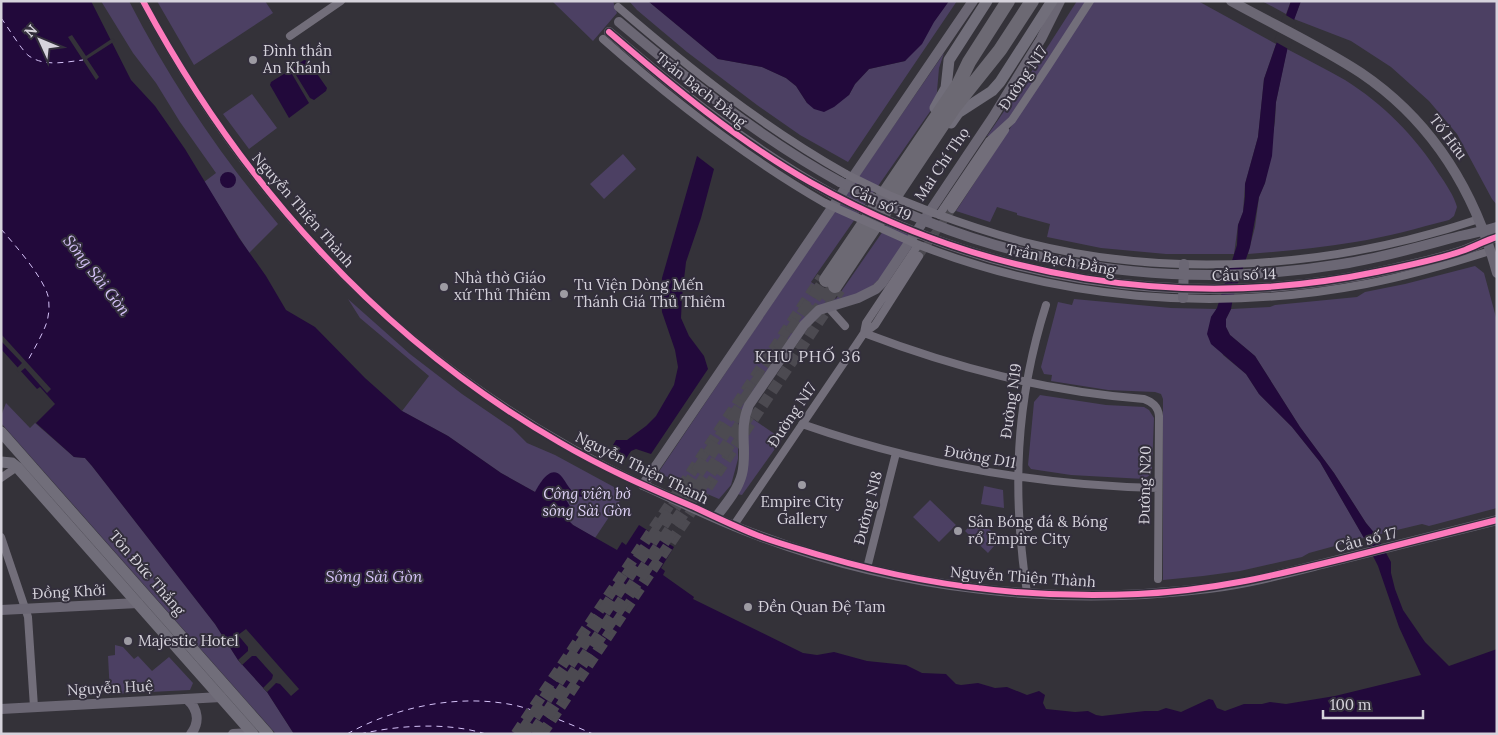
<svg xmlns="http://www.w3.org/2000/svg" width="1498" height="735" font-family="Lora,serif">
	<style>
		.green { fill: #4c4063 }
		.water { fill: #22093b }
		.pier { fill: #343239 }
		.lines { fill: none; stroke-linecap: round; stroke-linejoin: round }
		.ferry { stroke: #d5c2f8; stroke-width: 1; stroke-dasharray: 6 5; stroke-linecap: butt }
		.street-tunnel { stroke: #4c4a51; stroke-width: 8; stroke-dasharray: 8 4; stroke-linecap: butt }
		.primary-tunnel { stroke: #4c4a51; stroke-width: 11; stroke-dasharray: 11 5.5; stroke-linecap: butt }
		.highway-tunnel { stroke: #4c4a51; stroke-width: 14; stroke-dasharray: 14 7; stroke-linecap: butt }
		.street { stroke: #726e7a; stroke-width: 8 }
		.secondary { stroke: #6b6774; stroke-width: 10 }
		.primary { stroke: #716e7a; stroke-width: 11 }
		.highway { stroke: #6c6973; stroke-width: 14 }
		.street-bridge { stroke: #726e7a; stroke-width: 8 }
		.secondary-bridge { stroke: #6b6774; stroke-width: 10 }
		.cycleway-casing { stroke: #332f3c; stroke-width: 9 }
		.cycleway { stroke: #fd7abc; stroke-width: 6 }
		.poi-dot { fill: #9d9ba3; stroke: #332f3c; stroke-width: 2 }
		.labels { text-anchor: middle; stroke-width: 4; stroke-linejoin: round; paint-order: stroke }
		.poi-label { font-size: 15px; fill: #d6d3dc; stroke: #332f3c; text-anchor: start }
		.street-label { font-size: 15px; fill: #d6d3dc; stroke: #332f3c }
		.park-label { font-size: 15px; font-style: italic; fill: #dfd3f7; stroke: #332f3c }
		.water-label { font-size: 16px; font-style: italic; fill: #d5c2f8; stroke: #332f3c }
		.neighbourhood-label { font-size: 16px; letter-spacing: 1px; fill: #d6d3dc; stroke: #332f3c }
	</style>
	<rect width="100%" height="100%" fill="#343239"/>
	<!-- green -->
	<path class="green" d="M101 1H129C170 81 220 155 278 224L249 253 204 182 216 173 180 122 156 83 133 53Z
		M157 1H265L273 13 194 65Z
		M552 1H613L617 13 593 41Z
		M629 1H648L718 59 762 67 786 78 796 86 807 103 849 95 855 84 869 69 905 61 949 1H957L848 162 800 135 757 105 687 52 637 10Z
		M1077 1H1087L1010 119 992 135 987 136 1036 65Z
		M1093 1H1198L1276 44 1264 79 1258 137 1245 184 1243 212 1238 225 1234 254H1166L1101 248 1047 237 1050 224 1017 215V213L997 207 990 222 956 211Z
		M1262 1H1291L1286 14Z
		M1301 1H1497V205L1492 199 1457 134 1429 101 1391 67 1351 41 1294 19Z
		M1287 49C1306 59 1326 69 1345 80 1382 103 1416 137 1439 174 1446 184 1454 196 1457 207L1454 216 1449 220C1418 228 1387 237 1355 242 1319 248 1284 251 1248 254L1255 227 1259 197 1265 183 1275 121 1276 102Z
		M944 53 939 68 936 103 811 282 836 299 890 221 910 233 884 274 865 293 816 307 744 408 739 419 738 428V459L731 485 719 499 658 473 828 221Z
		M252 94 277 128 249 149 223 114Z
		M623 154 636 169 604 199 590 184Z
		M1475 266 1484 273 1497 321V508L1429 526 1422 524 1376 535 1366 523 1334 473 1300 427 1255 356 1230 335 1226 327V319L1231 309 1270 307 1275 305 1357 297 1365 292 1405 284Z
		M348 299 410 354 462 394 512 428 527 443 555 455 625 493 595 538 573 525 535 492 501 473 448 436 402 411 429 376 360 318Z
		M1074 299 1171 308 1217 309 1211 317 1223 355 1246 374 1259 394 1292 427 1320 462 1364 538 1309 553 1302 557 1240 571 1203 576 1163 580V399L1161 394 1155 392 1108 390 1051 381 1052 375 1044 374 1041 367 1058 302 1072 305Z
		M1040 395 1106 405 1144 407 1149 410 1154 418 1152 468 1150 475 1144 479 1071 475 1031 469 1028 465 1034 402Z
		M6 403 30 428 35 423 74 457 85 458 92 466 215 624 238 660 267 692 294 734H276L1 423V416Z
		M750 417 782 439 742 495 737 494 748 421Z
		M984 486 1003 490 1004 508 981 504Z
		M930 500 956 525 939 542 913 517Z
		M977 518 1000 539 988 553 965 531Z
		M115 645 123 647 134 659 138 656 152 671 169 657 193 683 190 690 110 694 108 656 115 655Z"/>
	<!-- water -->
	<path class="water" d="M1 1H91L131 80 155 106 185 149 239 238 266 276 286 310 315 327 365 378 402 411 448 436 501 473 535 492C540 483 551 463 562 477 566 482 568 487 572 491L581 489 599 490 601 495C592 500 574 495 564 496L571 508 565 517 573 525 617 550 622 542 626 545 639 525 674 547 661 568 665 571 663 575 694 597 693 599 803 653 817 655 834 652 867 661 906 665 922 673 946 674 956 684 961 685 978 683 995 688 1007 687 1027 695 1039 691 1045 695 1043 703 1046 709 1075 712 1088 711 1096 715 1102 716 1145 711H1158L1166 708 1181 712 1209 699 1213 700 1217 708 1225 711 1244 704H1262L1270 702 1286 704 1335 696 1421 675 1399 627 1378 566 1364 538 1320 462 1292 427 1259 394 1246 374 1211 344 1207 334 1211 317 1217 308 1237 245 1238 225 1243 212 1245 197V184L1258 137 1264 79 1291 1H1301L1293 23 1276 102 1272 156 1265 183 1259 197 1250 247 1233 298 1231 309 1226 319V327L1230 335 1255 356 1300 427 1334 473 1366 523 1376 535 1391 562V573L1395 589 1403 610 1425 642 1449 666 1497 649V734H294L267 692 238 660 215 624 92 466 85 458 74 457 36 423 55 404 40 387 37 389 1 349Z
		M648 1H949L934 22 922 44 905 61 869 69 855 84 849 95 834 107 824 112 814 109 807 103 796 86 786 78 762 67 718 59Z
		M304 60 308 61 327 88 326 91 314 100 310 98 293 70 295 66Z
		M287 72 292 74 309 103 289 118 270 85 271 82Z
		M697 156 714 169 701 218 686 262 682 297 681 318 689 336 704 356 708 369 651 454 636 449 631 451 623 463 616 459 619 452 618 448 613 445 616 440H627L646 426 656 416 674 385 678 367 675 350 662 312 661 295 662 278Z
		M220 180a8 8 0 1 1 16 0a8 8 0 1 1-16 0Z"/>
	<!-- pier -->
	<path class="pier" d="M1284 14 1296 21 1290 50 1274 41Z
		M72 35 86 56 113 38 115 41 87 59 99 77 96 80 68 37Z
		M1 334 51 389 47 393 25 368 19 373 16 369 22 363 1 341Z
		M246 629 299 689 291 696 280 684 276 683 267 692 263 688 272 679 273 675 256 656H252L242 665 238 660 248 651V647L238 635Z"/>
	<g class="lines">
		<!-- ferry -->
		<path class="ferry" d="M1 18C8 27 22 51 29 56 45 67 65 62 83 60
			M1 229C15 245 43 277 48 296 50 306 49 318 45 327 40 339 33 351 27 362
			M347 734C397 706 462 693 518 706 544 713 568 723 593 734
			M360 734C400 725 447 722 486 734"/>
		<!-- street-tunnel -->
		<path class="street-tunnel" d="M919 256 952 209"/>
		<!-- primary-tunnel -->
		<path class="primary-tunnel" d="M516 734 822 277
			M542 734 840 290"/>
		<!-- highway-tunnel -->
		<path class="highway-tunnel" d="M813 318 835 286
			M522 734 826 280
			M534 734 748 415"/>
		<!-- street -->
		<path class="street" d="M143 1C260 220 419 378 643 485
			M618 7C690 69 763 127 846 174
			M290 36 341 1
			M603 39C672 100 745 157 825 203
			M952 209 1005 130
			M934 213C964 224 994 234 1024 242 1174 280 1333 268 1479 219
			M939 215 989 141 1012 120 1048 66 1090 1
			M914 243C1057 300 1215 313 1366 284 1408 276 1449 264 1490 251
			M828 307 845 326
			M864 333C956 368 1045 391 1144 399 1152 402 1158 406 1159 416L1158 579
			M864 333 875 325 919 256
			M802 424C919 465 1035 485 1158 488
			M1 478 17 467
			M734 525 858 342 864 333 866 323 918 245
			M1 537 28 617 34 707
			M867 568 896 453
			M1027 593C1012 493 1015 402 1046 305"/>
		<!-- secondary -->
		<path class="secondary" d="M973 1 643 485C681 502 718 521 757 535 899 589 1058 607 1209 588 1250 583 1290 572 1330 562 1385 548 1441 534 1497 520
			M1231 1C1274 25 1320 46 1361 73 1432 121 1475 192 1497 273
			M619 22C688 80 760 138 840 182
			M609 32C679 92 751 149 832 194
			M928 222C1058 274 1205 287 1342 264 1382 258 1421 246 1460 236 1472 233 1485 231 1497 227
			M920 234C1070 293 1239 305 1396 268 1419 263 1443 258 1465 250 1476 246 1486 240 1497 237
			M1183 298 1184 264
			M716 517C726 504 738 490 742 474 748 450 738 429 749 405L804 325 819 310 858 298 876 289 882 283 993 117 1041 39 1060 1
			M1 610 138 603
			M187 699C198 709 200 722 191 734
			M1 709 221 697
			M233 734 252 733"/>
		<!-- primary -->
		<path class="primary" d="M935 108 946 88 949 60 987 1
			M951 123 958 113 992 91 1000 82 1052 1
			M1 432 268 734
			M1 462 12 463 17 467 253 734"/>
		<!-- highway -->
		<path class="highway" d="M826 280 958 85 969 62 1008 1
			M835 286 953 109 1000 50 1032 1"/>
		<!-- street-bridge -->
		<path class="street-bridge" d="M846 174 891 196 934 213
			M825 203 914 243"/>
		<!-- secondary-bridge -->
		<path class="secondary-bridge" d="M840 182 885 204 928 222
			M832 194 879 217 920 234"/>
		<!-- cycleway casing -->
		<g class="cycleway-casing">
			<path id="cycleway" d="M143 1C241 184 379 338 559 442 603 468 649 488 696 508 715 517 734 526 754 534 776 543 800 549 823 556 925 586 1032 599 1138 594 1210 591 1272 576 1342 559 1394 546 1445 533 1497 520
				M609 32C672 86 738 141 810 182 982 279 1184 312 1376 272 1406 266 1437 260 1465 250 1476 246 1486 240 1497 237"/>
		</g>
		<!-- cycleway -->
		<use href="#cycleway" class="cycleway"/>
	</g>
	<!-- markers -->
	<g class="poi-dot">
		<circle cx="253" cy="60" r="5"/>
		<circle cx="444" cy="287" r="5"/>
		<circle cx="564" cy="294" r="5"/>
		<circle cx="802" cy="485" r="5"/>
		<circle cx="958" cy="531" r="5"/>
		<circle cx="748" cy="607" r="5"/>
		<circle cx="128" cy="641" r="5"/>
	</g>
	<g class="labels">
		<!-- poi labels -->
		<g class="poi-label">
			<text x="263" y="56">Đình thần<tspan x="263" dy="17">An Khánh</tspan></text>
			<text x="454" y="283">Nhà thờ Giáo<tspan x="454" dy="17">xứ Thủ Thiêm</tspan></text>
			<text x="574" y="290">Tu Viện Dòng Mến<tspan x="574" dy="17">Thánh Giá Thủ Thiêm</tspan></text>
			<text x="802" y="507" text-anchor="middle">Empire City<tspan x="802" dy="17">Gallery</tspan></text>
			<text x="968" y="527">Sân Bóng đá &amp; Bóng<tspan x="968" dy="17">rổ Empire City</tspan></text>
			<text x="758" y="612">Đền Quan Đệ Tam</text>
			<text x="138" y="646">Majestic Hotel</text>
		</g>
		<!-- street labels -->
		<g class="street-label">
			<text transform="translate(1023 78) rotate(-56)" y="5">Đường N17</text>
			<text transform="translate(701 90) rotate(38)" y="5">Trần Bạch Đằng</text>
			<text transform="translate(1448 137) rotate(53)" y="5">Tố Hữu</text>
			<text transform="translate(942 164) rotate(-56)" y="5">Mai Chí Thọ</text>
			<text transform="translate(881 203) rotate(25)" y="5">Cầu số 19</text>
			<text transform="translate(303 210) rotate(49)" y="5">Nguyễn Thiện Thành</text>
			<text transform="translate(1061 260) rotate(11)" y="5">Trần Bạch Đằng</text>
			<text transform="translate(1244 275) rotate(-2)" y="5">Cầu số 14</text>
			<text transform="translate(1011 401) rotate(-82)" y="5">Đường N19</text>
			<text transform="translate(792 415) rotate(-56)" y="5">Đường N17</text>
			<text transform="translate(980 457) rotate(10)" y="5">Đường D11</text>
			<text transform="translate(642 468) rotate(26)" y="5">Nguyễn Thiện Thành</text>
			<text transform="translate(1145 485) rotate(-89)" y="5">Đường N20</text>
			<text transform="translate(868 508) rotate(-76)" y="5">Đường N18</text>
			<text transform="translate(1366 540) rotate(-14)" y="5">Cầu số 17</text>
			<text transform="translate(147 573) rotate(49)" y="5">Tôn Ðức Thắng</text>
			<text transform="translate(1023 577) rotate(4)" y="5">Nguyễn Thiện Thành</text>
			<text transform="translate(69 592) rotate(-3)" y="5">Ðồng Khởi</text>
			<text transform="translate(110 688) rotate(-3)" y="5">Nguyễn Huệ</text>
		</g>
		<!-- park labels -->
		<g class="park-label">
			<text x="587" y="499">Công viên bờ<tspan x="587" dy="17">sông Sài Gòn</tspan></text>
		</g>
		<!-- water labels -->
		<g class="water-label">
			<text transform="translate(97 275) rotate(52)" y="6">Sông Sài Gòn</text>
			<text x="374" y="582">Sông Sài Gòn</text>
		</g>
		<!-- neighbourhood labels -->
		<g class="neighbourhood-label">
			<text x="808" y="362">KHU PHỐ 36</text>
		</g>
	</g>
	<!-- border -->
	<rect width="1498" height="735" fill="none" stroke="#d6d3dc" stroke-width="5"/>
	<!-- north arrow -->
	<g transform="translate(40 40) rotate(314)" stroke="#332f3c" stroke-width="4" paint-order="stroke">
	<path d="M0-4L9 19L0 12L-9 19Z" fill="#d6d3dc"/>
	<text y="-8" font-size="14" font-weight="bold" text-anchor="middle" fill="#d6d3dc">N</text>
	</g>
	<!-- scale -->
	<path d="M1323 710v8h100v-8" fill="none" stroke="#d6d3dc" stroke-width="2.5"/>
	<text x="1330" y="710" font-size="15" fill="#d6d3dc" stroke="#332f3c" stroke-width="4" paint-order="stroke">100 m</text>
</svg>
